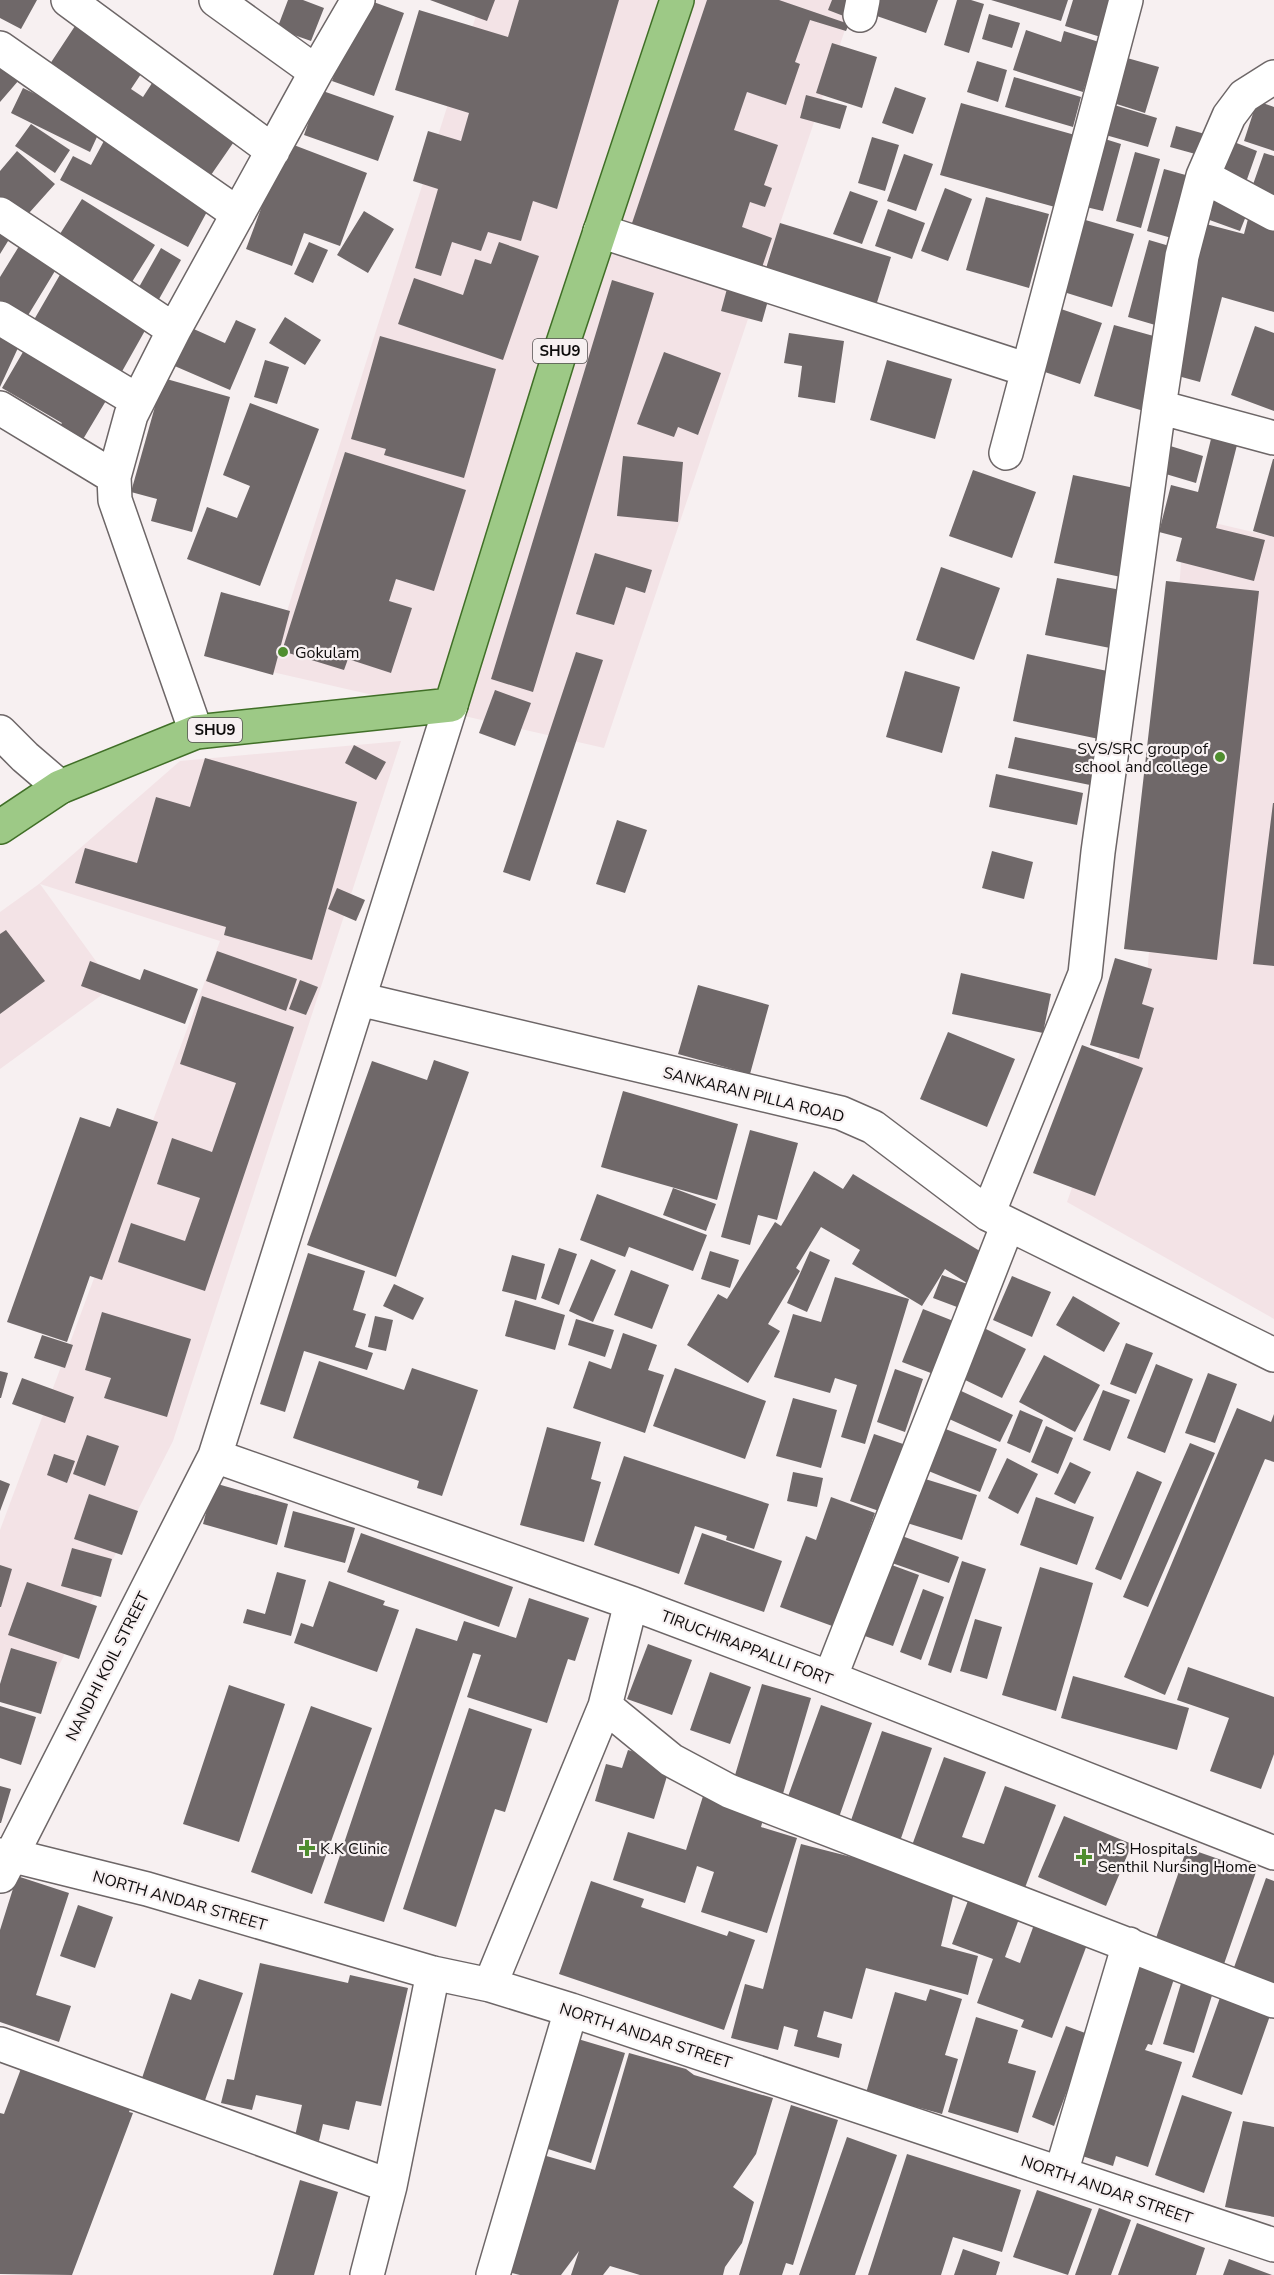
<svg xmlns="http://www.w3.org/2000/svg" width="1274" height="2275" font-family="'Nunito Sans',sans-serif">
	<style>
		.built { fill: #f3e3e6 }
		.building { fill: #6f6869 }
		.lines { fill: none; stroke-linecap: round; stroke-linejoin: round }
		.minor-casing { stroke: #6d6667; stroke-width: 36 }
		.major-casing { stroke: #406f27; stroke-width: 36 }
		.minor { stroke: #fff; stroke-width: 33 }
		.major { stroke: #9dc986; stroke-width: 33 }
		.poi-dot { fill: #4f8e2f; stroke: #f7f0f1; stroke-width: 2 }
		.labels { text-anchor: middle; stroke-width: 4.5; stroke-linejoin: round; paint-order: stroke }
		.shield { fill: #f7f0f1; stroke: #535050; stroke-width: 1.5 }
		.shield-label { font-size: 15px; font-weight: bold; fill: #0d0b0b }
		.poi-label { font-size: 16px; fill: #0d0b0b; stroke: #f7f0f1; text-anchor: start }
		.street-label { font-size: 16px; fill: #0d0b0b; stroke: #f7f0f1 }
	</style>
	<rect width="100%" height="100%" fill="#f7f0f1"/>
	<!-- built -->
	<path class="built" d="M481 0H855L604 748 268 671Z
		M1185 516 1274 537V1319L1067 1202 1147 976Z
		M401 741 173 1441 48 1687 0 1678V1530L220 941 40 884 114 986 0 1069V912L39 884 180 761Z"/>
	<!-- building -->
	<path class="building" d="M0 0H37L21 29 0 18Z
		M288 0H303L324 8 311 41 277 29Z
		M361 0H368L404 13 374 96 332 81Z
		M430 0H495L487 21Z
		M519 0H619L557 209 533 201 521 241 488 232 481 251 452 242 441 276 415 268 438 189 413 181 428 131 461 141 469 113 395 90 419 10 508 37Z
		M707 0H779L849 24 846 31 810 20 795 62 800 64 786 105 747 92 734 130 778 145 764 185 772 188 765 207 750 202 742 227 772 238 758 279 628 235Z
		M832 0H861L854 20 828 10Z
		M877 0H938L926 33 871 14Z
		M957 0H971L984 4 969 53 944 45Z
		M991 0H1068L1061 21Z
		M1073 0H1115L1104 38 1065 26Z
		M989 14 1020 23 1012 48 982 39Z
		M75 26 143 71 131 89 143 97 156 77 240 133 211 175 46 70Z
		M1026 30 1061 42 1064 31 1099 42 1083 92 1013 70Z
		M832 43 877 57 862 108 816 93Z
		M1120 56 1159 67 1145 113 1107 101Z
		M977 61 1007 70 998 102 967 92Z
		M0 64 19 80 0 102Z
		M1014 77 1081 97 1073 127 1005 107Z
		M895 87 926 98 913 134 882 123Z
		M23 88 102 126 90 152 11 113Z
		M320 90 394 116 378 161 304 135Z
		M806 95 847 106 840 129 800 118Z
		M1257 101 1274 107V151L1244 141Z
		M961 103 1075 135 1055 207 940 175Z
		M1111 104 1157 118 1148 147 1102 134Z
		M31 124 70 150 55 173 15 146Z
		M1176 126 1205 134 1199 155 1170 147Z
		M1092 135 1121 144 1103 211 1073 204Z
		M872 137 899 145 885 191 858 183Z
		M105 139 209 208 188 247 60 180 73 156 91 165Z
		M286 142 367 173 340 246 304 233 292 266 246 249Z
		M1234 142 1257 151 1245 185 1221 176Z
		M17 151 55 184 21 222 0 205V171Z
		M1135 152 1160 159 1141 228 1116 221Z
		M1264 153 1274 156V204L1249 196Z
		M904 154 933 164 916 211 887 201Z
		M1164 169 1200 179 1182 241 1147 231Z
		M945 188 972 199 948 261 921 251Z
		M850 191 878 201 862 244 833 234Z
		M986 197 1049 214 1029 288 966 270Z
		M1211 198 1248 211 1240 231 1204 218Z
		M82 199 155 245 127 290 53 245Z
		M888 209 925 223 912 259 875 246Z
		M364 211 394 229 368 273 337 255Z
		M1075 217 1134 234 1112 307 1054 289Z
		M1248 219 1274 227V312L1222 297 1200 382 1167 373 1206 224 1244 234Z
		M780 223 891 257 874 312 763 278Z
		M0 225 13 233 0 254Z
		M1149 240 1183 250 1162 327 1128 317Z
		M309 242 328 250 313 283 294 274Z
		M499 242 539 256 503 360 398 324 414 278 463 295 475 259 491 264Z
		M21 243 58 266 27 317 0 300V277Z
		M161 248 181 260 154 308 134 296Z
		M61 273 147 327 120 375 31 325Z
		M612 280 654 293 533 692 491 679Z
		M728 285 769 297 762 322 721 311Z
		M1061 309 1102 323 1080 384 1039 370Z
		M285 317 321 340 305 365 269 343Z
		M236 320 256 329 230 390 170 364 187 326 225 343Z
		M1114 325 1168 340 1147 412 1094 396Z
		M1255 326 1274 333V411L1231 395Z
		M0 327 23 337 0 387Z
		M789 333 844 341 835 403 798 397 802 366 784 363Z
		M380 336 496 369 464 478 384 455 386 449 351 439Z
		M30 340 110 394 82 441 59 427 62 423 2 388Z
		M664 352 721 373 698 435 678 427 674 437 637 424Z
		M265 360 289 367 277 404 254 397Z
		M887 360 952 379 935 439 870 420Z
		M163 378 230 397 192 532 151 521 157 499 131 492Z
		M250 403 319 429 260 586 187 559 207 507 237 518 250 486 223 475Z
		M1211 439 1237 445 1216 528 1265 540 1254 581 1176 561 1182 538 1159 532 1171 485 1198 492Z
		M1167 445 1203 456 1196 483 1159 472Z
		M345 452 466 490 434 591 396 579 389 601 412 608 391 673 348 659 344 670 282 651Z
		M623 456 683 462 678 522 617 516Z
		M1273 459H1274V537L1253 531Z
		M973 470 1036 492 1012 558 949 536Z
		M1073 475 1139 489 1121 577 1054 563Z
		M595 553 652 570 645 593 626 587 614 625 576 614Z
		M941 567 1000 588 974 660 916 640Z
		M1057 578 1121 590 1110 648 1045 635Z
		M1166 581 1259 591 1217 960 1124 949Z
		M221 592 290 611 273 675 204 656Z
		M576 652 603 660 530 881 503 872Z
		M1027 654 1112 672 1099 739 1013 721Z
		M905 671 960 687 942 753 886 737Z
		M495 690 531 703 515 746 479 733Z
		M1015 737 1097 754 1090 785 1008 768Z
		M354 745 386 762 376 780 345 763Z
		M205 758 357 802 312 960 224 935 226 927 75 883 85 848 137 863 156 797 190 807Z
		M996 774 1083 793 1077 825 989 807Z
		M1273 803H1274V966L1253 964Z
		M617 820 647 830 625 893 596 884Z
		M992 851 1033 862 1024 899 982 888Z
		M337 888 365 900 356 921 328 909Z
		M6 930 45 981 0 1014V934Z
		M217 951 297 979 286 1011 206 981Z
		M1115 958 1152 969 1142 1004 1154 1008 1139 1059 1090 1045Z
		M90 961 140 980 144 969 198 989 185 1024 81 986Z
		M961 973 1051 994 1043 1033 952 1014Z
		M300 980 318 987 306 1015 289 1009Z
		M698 985 769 1005 750 1074 678 1054Z
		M202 996 294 1027 205 1291 118 1262 131 1223 185 1241 200 1198 157 1184 172 1138 212 1152 236 1083 180 1064Z
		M948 1032 1015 1059 987 1127 920 1099Z
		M1082 1045 1143 1068 1095 1196 1033 1173Z
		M434 1060 469 1072 396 1277 307 1245 372 1061 427 1080Z
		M623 1091 738 1124 717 1200 601 1167Z
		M117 1108 158 1122 102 1280 90 1276 67 1342 7 1322 80 1117 110 1127Z
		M750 1130 798 1143 777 1220 758 1215 750 1245 721 1237Z
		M814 1171 843 1189 853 1174 988 1256 970 1285 945 1269 922 1306 852 1264 860 1250 821 1227 796 1268 800 1271 768 1324 780 1331 748 1383 687 1345 718 1294 727 1299 775 1222 781 1226Z
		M673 1188 716 1204 706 1231 663 1215Z
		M597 1194 707 1235 693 1271 629 1247 625 1257 580 1240Z
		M559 1248 577 1254 559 1305 541 1298Z
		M710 1251 739 1260 730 1288 701 1279Z
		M810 1251 830 1260 807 1312 787 1303Z
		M308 1253 365 1271 353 1310 366 1314 355 1347 373 1353 367 1370 304 1351 285 1412 260 1404Z
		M512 1255 545 1264 536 1300 502 1291Z
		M591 1259 616 1270 593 1322 569 1311Z
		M631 1270 669 1285 652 1329 614 1315Z
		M942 1275 973 1286 965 1310 933 1298Z
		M1012 1276 1051 1292 1032 1337 993 1320Z
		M835 1277 909 1299 865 1444 841 1437 857 1385 835 1378 830 1393 774 1377 793 1314 821 1322Z
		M394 1284 424 1298 413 1320 383 1306Z
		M1073 1296 1120 1323 1104 1352 1056 1325Z
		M515 1300 565 1315 555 1350 505 1336Z
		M923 1309 956 1322 936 1375 902 1362Z
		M102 1312 191 1339 167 1417 104 1398 111 1378 85 1370Z
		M375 1316 393 1320 386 1351 368 1347Z
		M576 1319 614 1330 605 1357 568 1345Z
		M984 1328 1026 1349 1002 1398 959 1377Z
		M623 1333 657 1345 648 1370 664 1375 645 1433 573 1408 589 1361 611 1369Z
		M42 1335 73 1345 65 1368 34 1358Z
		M1126 1343 1153 1353 1136 1394 1110 1384Z
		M1044 1355 1100 1385 1075 1432 1019 1402Z
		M319 1361 404 1390 412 1368 478 1390 442 1496 417 1488 419 1481 293 1438Z
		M1156 1364 1193 1379 1165 1453 1127 1438Z
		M675 1368 766 1401 745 1459 653 1426Z
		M895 1369 923 1379 905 1432 877 1422Z
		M0 1371 8 1373 1 1398H0Z
		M1208 1373 1237 1384 1215 1443 1185 1433Z
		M22 1378 74 1397 65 1423 12 1404Z
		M959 1390 1013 1415 1000 1442 947 1418Z
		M1103 1390 1130 1400 1110 1451 1083 1440Z
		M793 1398 837 1410 821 1468 776 1456Z
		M1237 1408 1271 1422 1274 1414V1462L1265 1459 1165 1695 1124 1677Z
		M1020 1410 1043 1420 1030 1453 1007 1443Z
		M1046 1426 1073 1438 1058 1474 1031 1462Z
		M547 1427 601 1442 591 1479 601 1482 584 1542 520 1525Z
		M943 1428 997 1449 980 1492 926 1470Z
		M874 1434 906 1445 882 1512 850 1501Z
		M87 1435 119 1446 105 1486 73 1474Z
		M1190 1443 1215 1453 1148 1607 1123 1597Z
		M54 1454 75 1461 67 1483 47 1475Z
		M624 1456 769 1504 754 1549 726 1540 727 1536 695 1526 679 1574 594 1545Z
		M1007 1458 1038 1474 1018 1514 988 1498Z
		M1070 1462 1091 1472 1075 1504 1054 1494Z
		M1137 1471 1162 1482 1121 1580 1095 1569Z
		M793 1472 823 1478 817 1507 787 1501Z
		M922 1478 977 1495 962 1540 907 1523Z
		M0 1480 10 1484 0 1511Z
		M214 1483 288 1504 277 1545 203 1524Z
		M89 1494 138 1511 122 1555 74 1539Z
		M831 1497 875 1513 835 1627 780 1607 806 1536 816 1540Z
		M1036 1497 1094 1517 1077 1565 1020 1545Z
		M293 1511 355 1528 345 1563 284 1547Z
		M361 1533 513 1587 499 1627 347 1572Z
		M702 1533 782 1561 764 1612 684 1584Z
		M902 1536 959 1557 949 1583 892 1563Z
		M72 1548 112 1559 101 1597 61 1586Z
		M962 1561 986 1569 951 1673 928 1665Z
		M889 1564 919 1575 893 1646 862 1635Z
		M0 1565 12 1569 1 1607H0Z
		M1040 1567 1093 1583 1056 1711 1002 1695Z
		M277 1572 306 1580 291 1636 243 1623 247 1609 265 1614Z
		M329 1581 385 1601 383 1605 399 1610 377 1672 294 1643 301 1623 313 1627Z
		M27 1582 97 1606 79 1659 8 1635Z
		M923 1589 944 1597 921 1660 900 1652Z
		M529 1598 589 1618 575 1661 568 1659 547 1723 467 1697 481 1655 473 1653 384 1922 324 1903 416 1628 457 1641 464 1621 516 1638Z
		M975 1619 1002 1627 987 1679 960 1671Z
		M648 1644 692 1660 672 1715 627 1699Z
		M11 1648 57 1662 41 1714 0 1702V1684Z
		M1188 1667 1274 1697V1754L1261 1789 1210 1771 1229 1718 1177 1700Z
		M710 1672 751 1687 730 1744 690 1730Z
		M1073 1676 1189 1708 1177 1750 1061 1718Z
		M762 1684 811 1698 782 1797 733 1782Z
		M229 1685 285 1704 239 1842 183 1824Z
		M821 1705 872 1723 838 1820 786 1802Z
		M0 1706 36 1717 21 1765 0 1758Z
		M311 1706 372 1728 312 1894 251 1872Z
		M469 1708 532 1729 505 1812 495 1809 456 1927 403 1909Z
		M882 1731 932 1748 898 1847 848 1829Z
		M628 1750 671 1763 654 1819 595 1801 606 1764 622 1768Z
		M944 1757 986 1772 962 1837 984 1844 1005 1786 1056 1805 1023 1893 910 1851Z
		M0 1786 11 1789 1 1823H0Z
		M704 1793 765 1812 761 1827 797 1838 767 1933 701 1912 714 1872 697 1866 685 1903 613 1880 628 1832 686 1850Z
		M1064 1816 1132 1844 1106 1906 1038 1877Z
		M801 1844 956 1884 941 1946 978 1956 968 1995 866 1968 852 2019 824 2011 817 2037 842 2044 839 2058 794 2046 798 2030 784 2026 778 2050 731 2038 745 1984 763 1989Z
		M1187 1848 1256 1872 1224 1964 1155 1941Z
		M17 1876 69 1893 36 1995 71 2006 59 2042 0 2022V1930Z
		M1266 1878 1274 1881V1984L1232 1973Z
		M591 1881 644 1899 641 1907 727 1936 729 1931 755 1940 724 2030 559 1974Z
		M969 1898 1020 1916 1005 1957 1020 1963 1035 1922 1088 1942 1052 2038 1021 2027 1024 2020 977 2003 993 1959 952 1944Z
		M78 1905 113 1917 95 1968 60 1956Z
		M260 1963 348 1983 350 1975 408 1988 381 2106 356 2101 349 2130 323 2124 319 2141 295 2136 302 2105 256 2095 252 2110 221 2103 227 2079 234 2080Z
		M1135 1963 1175 1976 1152 2045 1148 2044 1145 2050 1182 2062 1148 2167 1116 2156 1113 2166 1073 2153Z
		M199 1979 243 1993 204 2103 141 2081 171 1993 191 2000Z
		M1182 1980 1214 1989 1194 2053 1163 2044Z
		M930 1989 962 1999 945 2055 958 2059 942 2114 866 2093 895 1992 926 2001Z
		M1222 1992 1272 2010 1242 2095 1192 2077Z
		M976 2017 1018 2030 1008 2063 1036 2071 1018 2133 948 2112Z
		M1066 2026 1088 2034 1054 2126 1032 2117Z
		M578 2039 625 2053 591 2163 545 2148Z
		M629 2053 686 2069 694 2075 773 2098 756 2154 733 2187 754 2202 742 2243 725 2267 723 2275H640L610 2266 603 2275H571L579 2251 561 2275H520L508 2272 543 2155 595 2170Z
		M22 2066 133 2102 129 2112 133 2113 72 2275 0 2274V2113L4 2114Z
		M1182 2095 1232 2112 1204 2193 1155 2175Z
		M791 2105 838 2120 793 2265 786 2263 782 2275H739Z
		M1243 2121 1274 2127V2217L1225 2207Z
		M847 2137 897 2155 855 2275H799Z
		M907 2154 1021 2190 1002 2252 953 2237 941 2275H868Z
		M300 2180 338 2192 314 2275H273Z
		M1037 2190 1092 2209 1068 2275 1013 2257Z
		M1099 2208 1131 2220 1111 2275H1075Z
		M1137 2223 1205 2248 1196 2275H1118Z
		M963 2249 1000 2262 996 2275H954Z
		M1229 2259 1272 2275H1223Z"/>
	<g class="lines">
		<!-- minor casing -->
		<g class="minor-casing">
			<path id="minor" d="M68 0 273 151
				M860 15 863 0
				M0 48 238 214
				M316 72 358 0
				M1203 176 1274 214
				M0 214 174 330
				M600 231 1028 370
				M0 318 138 401
				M1159 407 1182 256 1203 176 1229 116 1244 96 1274 77
				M0 408 114 477
				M1006 453 1126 0
				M0 732 25 757 60 787
				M196 732 115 500 114 477 131 415 174 330 316 72 216 0
				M359 999 841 1113 873 1127 988 1214 1274 1355
				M988 1214 1085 974 1098 852 1159 407 1274 438
				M215 1456 631 1603 830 1678 1274 1853
				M830 1678 1008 1224
				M605 1706 671 1760 729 1791 1274 2001
				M0 1855H10L147 1889 433 1973 490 1985 571 2010 1274 2245
				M1 1876 215 1456 451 705
				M490 1985 605 1706 631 1603
				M0 2044 390 2186
				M1061 2173 1129 1944
				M367 2275 390 2186 433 1973
				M493 2275 571 2010"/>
		</g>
		<!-- major casing -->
		<g class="major-casing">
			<path id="major" d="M0 827 60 787 196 732 451 705 561 349 677 0"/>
		</g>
		<!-- minor -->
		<use href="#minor" class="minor"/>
		<!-- major -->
		<use href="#major" class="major"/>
	</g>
	<!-- markers -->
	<g class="poi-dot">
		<circle cx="283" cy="652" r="6"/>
		<circle cx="1220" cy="757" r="6"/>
		<path d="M304 1839h6v6h6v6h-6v6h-6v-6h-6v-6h6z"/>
		<path d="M1081 1848h6v6h6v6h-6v6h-6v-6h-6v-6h6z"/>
	</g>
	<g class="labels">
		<!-- shield labels -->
		<g class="shield">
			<rect x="533" y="339" width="54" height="24" rx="4.5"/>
			<rect x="188" y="718" width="54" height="24" rx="4.5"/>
		</g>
		<g class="shield-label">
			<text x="560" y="356">SHU9</text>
			<text x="215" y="735">SHU9</text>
		</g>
		<!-- poi labels -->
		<g class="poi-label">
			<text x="295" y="658">Gokulam</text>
			<text x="1208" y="754" text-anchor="end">SVS/SRC group of<tspan x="1208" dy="18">school and college</tspan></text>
			<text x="320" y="1854">K.K Clinic</text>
			<text x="1098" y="1854">M.S Hospitals<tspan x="1098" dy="18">Senthil Nursing Home</tspan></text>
		</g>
		<!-- street labels -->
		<g class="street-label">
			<text transform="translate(754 1094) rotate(14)" y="6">SANKARAN PILLA ROAD</text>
			<text transform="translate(747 1647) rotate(21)" y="6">TIRUCHIRAPPALLI FORT</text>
			<text transform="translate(107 1666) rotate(-63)" y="6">NANDHI KOIL STREET</text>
			<text transform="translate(180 1900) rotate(16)" y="6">NORTH ANDAR STREET</text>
			<text transform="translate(646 2035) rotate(18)" y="6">NORTH ANDAR STREET</text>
			<text transform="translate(1107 2189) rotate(19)" y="6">NORTH ANDAR STREET</text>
		</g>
	</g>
</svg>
